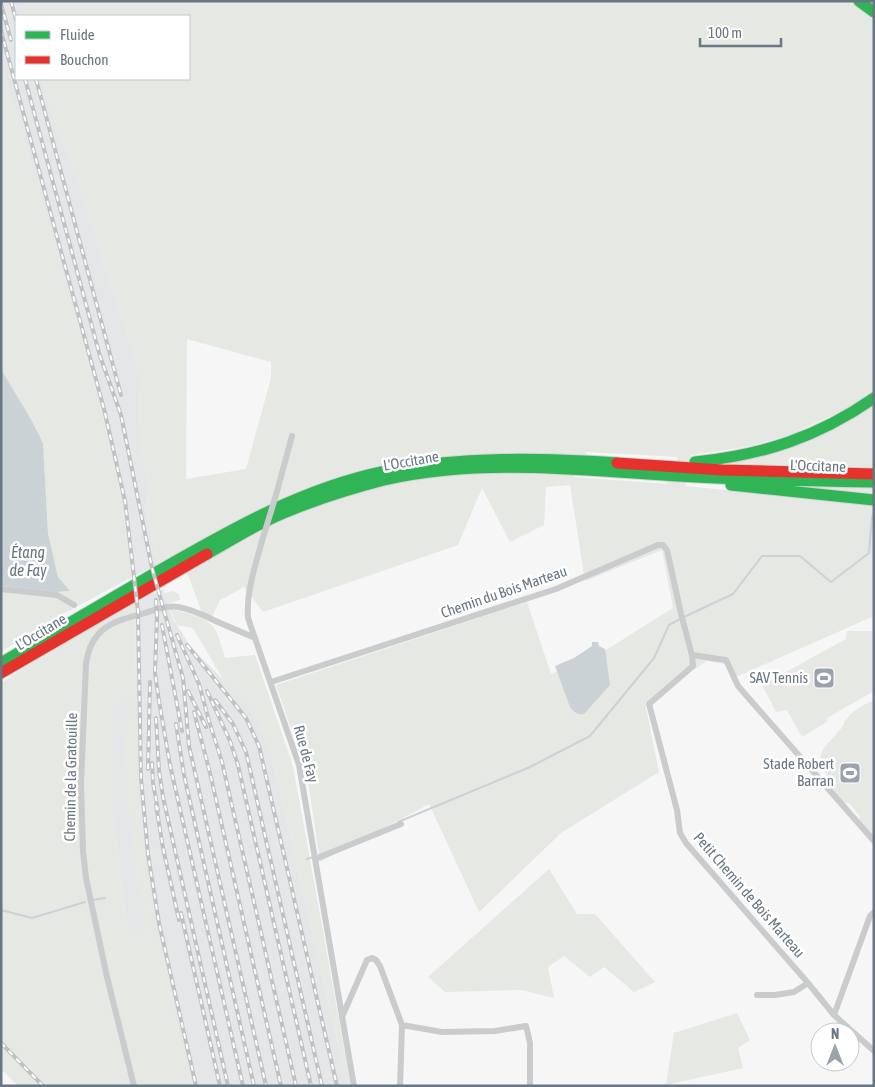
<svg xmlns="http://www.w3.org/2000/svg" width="875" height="1087" font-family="'Asap Condensed',sans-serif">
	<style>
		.built { fill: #e5e6e7 }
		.green { fill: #e5e8e3; fill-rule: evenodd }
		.water { fill: #cbd2d5 }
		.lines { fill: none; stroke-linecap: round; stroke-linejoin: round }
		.stream { stroke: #cbd2d5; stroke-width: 2 }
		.fast-casing { stroke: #d2d3d3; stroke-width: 13 }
		.jam-casing { stroke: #d2d3d3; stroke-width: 13 }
		.street { stroke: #c9cbcc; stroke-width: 6 }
		.fast { stroke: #30b455; stroke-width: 11 }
		.jam { stroke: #e5322d; stroke-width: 11 }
		.rail-casing { stroke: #c0c1c2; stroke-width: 4 }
		.rail { stroke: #fff; stroke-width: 2; stroke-dasharray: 5.5; stroke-linecap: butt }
		.street-bridge { stroke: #c9cbcc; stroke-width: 6 }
		.labels { text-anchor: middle; stroke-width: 5; stroke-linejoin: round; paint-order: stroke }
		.street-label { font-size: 15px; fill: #697783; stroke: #fff }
		.poi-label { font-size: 15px; fill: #697783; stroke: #fff; text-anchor: end }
		.water-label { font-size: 16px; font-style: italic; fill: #65777f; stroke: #fff }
	</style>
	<rect width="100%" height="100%" fill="#f6f6f6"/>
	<!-- built -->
	<path class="built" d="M1 1H25L27 16H16V79H43L51 109 75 172 140 373 141 449 150 486 146 510 159 564 132 577 120 487 96 389 1 62Z
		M163 589 173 619 191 647 254 711 270 746 348 1086H168L153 1046 125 915 113 819V704L135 700 136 601Z"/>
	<!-- green -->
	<path class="green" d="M25 1H874V391L863 401 792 434 751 446 691 455 685 486 874 505V616L736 677 725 664 707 661 645 703 659 772 561 833 479 912 429 804 320 862 308 781 303 763 276 685 527 602 551 674 606 650 673 608 662 550 585 581 570 485 546 487 544 525 510 542 482 488 458 545 263 612 244 587 220 600 212 617 202 613 188 575 159 564 146 510 150 486 141 449 140 373 75 172 51 109 43 79H189V16H27ZM187 339 271 362V378L246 469 186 479ZM587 452 678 457 667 484 574 477Z
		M1 62 96 389 120 487 132 577 52 620 1 652V586L56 592 69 591 58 577 48 533 43 443 32 421 1 369Z
		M874 403V468L734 464 739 460Z
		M809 486 874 488V497L808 490Z
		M174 591 179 595 180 600 168 603 164 593Z
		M136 601 135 701 142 833 154 918 193 1086H18L1 1069V683L25 667ZM129 702 128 722 123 739 129 822 136 863V878L146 923 145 929 129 932 125 915 113 819V704Z
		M170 609C184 612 209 617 216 631 220 639 222 649 225 658L255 655 293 766 351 1086H348L270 746 254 711 224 681 193 628 177 625Z
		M847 631H874V691L827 718 828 721 802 737 787 710 776 712 762 685 846 639Z
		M874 701V839L859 823 860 816 849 803 842 802 825 782 829 778C812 755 823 749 839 731 842 728 843 725 845 721 852 711 863 704 874 701Z
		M549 869 577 914H595L655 982 634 992 604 967 590 977 564 956 548 967 554 998 521 990 445 992 428 977Z
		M737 1013 750 1040 738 1048 743 1068 666 1085 674 1033Z"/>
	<!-- water -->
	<path class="water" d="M1 369 32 421 43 443 48 533 58 577 70 591 56 592 1 586Z
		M592 642H598L599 646 605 649 610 685 584 714C578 715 573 712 570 707L555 666 574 658 592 646Z"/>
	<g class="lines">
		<!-- stream -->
		<path class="stream" d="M684 617 733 594 762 556H800L831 582 869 553 872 516
			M398 822 530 767 590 736 654 658 669 625 680 619
			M307 859 313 857
			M93 900 105 898
			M1 910 32 918 85 902"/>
		<!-- fast casing -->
		<g class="fast-casing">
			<path id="fast" d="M859 1 874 12
				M695 462C763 455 818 437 874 398
				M731 485 874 500
				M207 554C235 538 262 521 291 510 321 498 353 488 384 480 481 458 580 470 678 476 743 480 809 481 874 482
				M1 663C52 633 104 603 155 573 228 531 302 488 386 471 462 456 540 458 617 463"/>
		</g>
		<!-- jam casing -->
		<g class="jam-casing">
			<path id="jam" d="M617 463 722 470 874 474
				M1 673 207 554"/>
		</g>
		<!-- street -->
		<path class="street" d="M276 495 292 436
			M262 541C255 567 246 592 248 618L299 765 354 1086
			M1 589 57 595 74 605
			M692 655 726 660 738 686 874 841
			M271 682 556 589 658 545H663L667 550 681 614 692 655 693 666 649 704 677 810 680 833 686 843 808 983 834 1015
			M315 859 401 824
			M874 912 870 916 834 1015 874 1051
			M757 995H775L794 992 808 983
			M342 1017 367 960 372 958 376 960 380 966 402 1025 400 1086
			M402 1025 442 1032 495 1031 526 1026 530 1043V1086
			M134 1086 107 977 86 878 83 851 81 784 86 664C91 626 115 621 148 612 158 609 168 605 178 607 192 609 205 616 218 622 229 627 241 632 253 637"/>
		<!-- fast -->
		<use href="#fast" class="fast"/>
		<!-- jam -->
		<use href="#jam" class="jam"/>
		<!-- rail casing -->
		<g class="rail-casing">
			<path id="rail" d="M11 1 16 20
				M1 4 11 40
				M1 31 104 409 125 501 138 611 141 778 148 854 159 923 196 1086
				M25 79 100 356 121 415 152 568 183 678 189 746 266 1086
				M36 79 121 395
				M156 600 157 617 155 673 159 701 170 765 243 1086
				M162 625 182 731
				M177 635 199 684 209 721 222 762 296 1086
				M187 645 246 718 259 746 337 1086
				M188 691 206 727
				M207 691 230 741 238 765 311 1086
				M215 700 233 724 246 752 322 1086
				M194 712 210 773 281 1086
				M156 718 159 771 163 797 228 1086
				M176 724 184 775 254 1086
				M152 763 153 783 158 810
				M148 769 150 682
				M156 805 163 848 179 920
				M181 913 220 1086
				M1 1043 43 1086"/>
		</g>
		<!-- rail -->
		<use href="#rail" class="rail"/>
		<!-- street-bridge -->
		<path class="street-bridge" d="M262 541 276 495"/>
	</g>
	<!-- icons -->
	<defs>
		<g id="stadium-square" transform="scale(1.125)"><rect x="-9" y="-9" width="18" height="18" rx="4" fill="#9aa3ab" stroke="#fff"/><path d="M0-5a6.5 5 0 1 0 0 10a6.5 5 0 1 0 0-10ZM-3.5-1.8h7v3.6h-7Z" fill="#fff"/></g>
	</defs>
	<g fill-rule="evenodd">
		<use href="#stadium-square" x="824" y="678"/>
		<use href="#stadium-square" x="850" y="773"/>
	</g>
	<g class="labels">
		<!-- street labels -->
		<g class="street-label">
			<text transform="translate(411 461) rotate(-10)" y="5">L'Occitane</text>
			<text transform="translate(818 466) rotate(2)" y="5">L'Occitane</text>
			<text transform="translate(504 592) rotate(-19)" y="5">Chemin du Bois Marteau</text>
			<text transform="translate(41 632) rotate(-31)" y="5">L'Occitane</text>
			<text transform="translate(306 754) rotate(75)" y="5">Rue de Fay</text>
			<text transform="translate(71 777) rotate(-89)" y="5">Chemin de la Gratouille</text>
			<text transform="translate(749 895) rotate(49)" y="5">Petit Chemin de Bois Marteau</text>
		</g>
		<!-- poi labels -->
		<g class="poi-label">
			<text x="808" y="683">SAV Tennis</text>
			<text x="834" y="769">Stade Robert<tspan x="834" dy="17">Barran</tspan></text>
		</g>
		<!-- water labels -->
		<g class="water-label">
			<text x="28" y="558">Étang<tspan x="28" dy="18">de Fay</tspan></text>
		</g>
	</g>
	<!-- border -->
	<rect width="875" height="1087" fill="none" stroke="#697783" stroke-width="5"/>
	<!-- legend -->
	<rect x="15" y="15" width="175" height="65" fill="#ffffff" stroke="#c3c9cd"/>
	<rect x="25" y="31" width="25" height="8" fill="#30b455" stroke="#c3c9cd"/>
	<text x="60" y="40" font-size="15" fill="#697783">Fluide</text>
	<rect x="25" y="56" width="25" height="8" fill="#e5322d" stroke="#c3c9cd"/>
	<text x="60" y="65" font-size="15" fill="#697783">Bouchon</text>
	<!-- north arrow -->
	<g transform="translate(835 1047)"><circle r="24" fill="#ffffff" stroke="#c3c9cd"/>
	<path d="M0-4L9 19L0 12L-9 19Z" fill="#9aa3ab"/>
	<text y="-8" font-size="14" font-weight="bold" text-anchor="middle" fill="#697783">N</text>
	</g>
	<!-- scale -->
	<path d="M700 38v8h81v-8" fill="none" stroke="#697783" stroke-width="2.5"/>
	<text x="708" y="38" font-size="15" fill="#697783" stroke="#ffffff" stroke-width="4" paint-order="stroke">100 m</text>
</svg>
